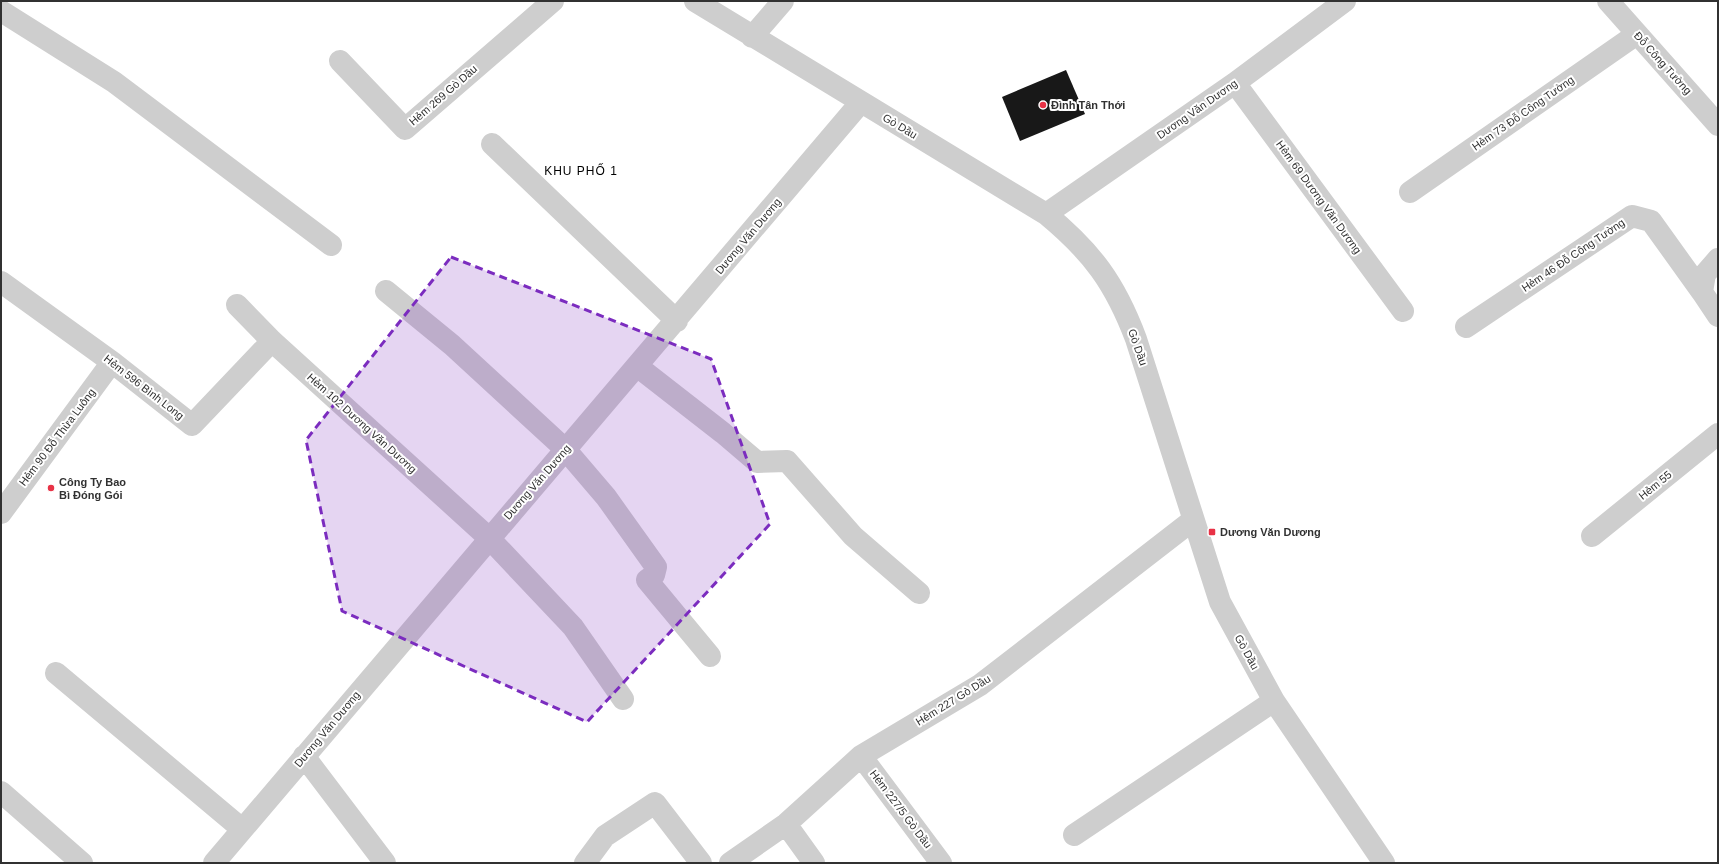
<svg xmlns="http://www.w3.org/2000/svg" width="1719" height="864" font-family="Helvetica,sans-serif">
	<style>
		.building { fill: #181818 }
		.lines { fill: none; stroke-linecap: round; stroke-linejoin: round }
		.minor { stroke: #cecece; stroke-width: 22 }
		.marked { fill: #7b2cbf; fill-opacity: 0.2; stroke: #7b2cbf; stroke-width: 3; stroke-dasharray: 8 5; stroke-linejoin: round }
		.poi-dot { fill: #e83246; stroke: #fff; stroke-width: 1.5 }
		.labels { text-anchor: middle; stroke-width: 4; stroke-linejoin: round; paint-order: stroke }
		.street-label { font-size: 11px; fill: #313131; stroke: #fff }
		.poi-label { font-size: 11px; font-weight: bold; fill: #313131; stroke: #fff; text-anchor: start }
		.neighbourhood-label { font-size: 12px; letter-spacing: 1px; fill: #000; stroke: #fff }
	</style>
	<rect width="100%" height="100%" fill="#fff"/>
	<!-- building -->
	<path class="building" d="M1066 70 1085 114 1020 141 1002 97Z"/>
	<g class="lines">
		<!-- minor -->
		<path class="minor" d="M695 1 1046 214C1092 252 1115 283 1136 339L1220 602 1274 701 1384 863
			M1608 1 1718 125
			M1 11 114 82 331 245
			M752 37 783 1
			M340 61 405 129 553 1
			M1235 83 1403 311
			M492 144 677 321
			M1410 192 1637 34
			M1046 214 1235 83 1345 1
			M1718 259 1705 274 1702 292 1718 316
			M1 282 112 362 192 425 272 341
			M386 291 452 345 565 449 606 497 656 567 654 575 647 580 710 656
			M237 305 272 341 489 538 573 627 623 699
			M1466 327 1632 216 1651 221 1702 292
			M637 366 723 433 757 462 787 461 853 536 919 593
			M1 513 112 362
			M1592 536 1718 434
			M56 673 242 829
			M304 756 385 863
			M861 756 941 863
			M1 792 82 863
			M786 824 814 863
			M1074 835 1274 701
			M214 863 861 102
			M585 863 605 836 655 803 701 863
			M730 863 786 824 861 756 980 685 1193 520"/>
	</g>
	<!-- marked area -->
	<path class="marked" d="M451 257 711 359 770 524 587 722 342 611 306 440Z"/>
	<!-- markers -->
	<g class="poi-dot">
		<circle cx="1043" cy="105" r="4"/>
		<circle cx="51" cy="488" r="4"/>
		<rect x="1208" y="528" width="8" height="8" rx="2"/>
	</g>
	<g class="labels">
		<!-- street labels -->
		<g class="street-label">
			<text transform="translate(1663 63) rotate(48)" y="4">Đỗ Công Tường</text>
			<text transform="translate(443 95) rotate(-41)" y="4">Hẻm 269 Gò Dầu</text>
			<text transform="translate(1197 109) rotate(-35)" y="4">Dương Văn Dương</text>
			<text transform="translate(1523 113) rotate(-35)" y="4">Hẻm 73 Đỗ Công Tường</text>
			<text transform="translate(900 126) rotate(31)" y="4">Gò Dầu</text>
			<text transform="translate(1319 197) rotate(54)" y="4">Hẻm 69 Dương Văn Dương</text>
			<text transform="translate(748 236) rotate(-50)" y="4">Dương Văn Dương</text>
			<text transform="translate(1573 255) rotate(-34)" y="4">Hẻm 46 Đỗ Công Tường</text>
			<text transform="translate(1138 347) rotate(71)" y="4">Gò Dầu</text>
			<text transform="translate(144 387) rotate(38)" y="4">Hẻm 596 Bình Long</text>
			<text transform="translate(362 423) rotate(42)" y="4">Hẻm 102 Dương Văn Dương</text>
			<text transform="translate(57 437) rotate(-53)" y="4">Hẻm 90 Đỗ Thừa Luông</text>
			<text transform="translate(537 482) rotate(-49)" y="4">Dương Văn Dương</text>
			<text transform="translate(1655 485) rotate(-39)" y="4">Hẻm 55</text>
			<text transform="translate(1247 652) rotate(61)" y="4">Gò Dầu</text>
			<text transform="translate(953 700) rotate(-32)" y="4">Hẻm 227 Gò Dầu</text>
			<text transform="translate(327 729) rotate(-50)" y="4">Dương Văn Dương</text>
			<text transform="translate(901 809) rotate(53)" y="4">Hẻm 227/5 Gò Dầu</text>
		</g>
		<!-- poi labels -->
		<g class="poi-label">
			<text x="1051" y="109">Đình Tân Thới</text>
			<text x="59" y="486">Công Ty Bao<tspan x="59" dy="13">Bì Đóng Gói</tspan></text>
			<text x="1220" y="536">Dương Văn Dương</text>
		</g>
		<!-- neighbourhood labels -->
		<g class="neighbourhood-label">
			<text x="581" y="175">KHU PHỐ 1</text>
		</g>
	</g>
	<!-- border -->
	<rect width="1719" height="864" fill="none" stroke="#313131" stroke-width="4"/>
</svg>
